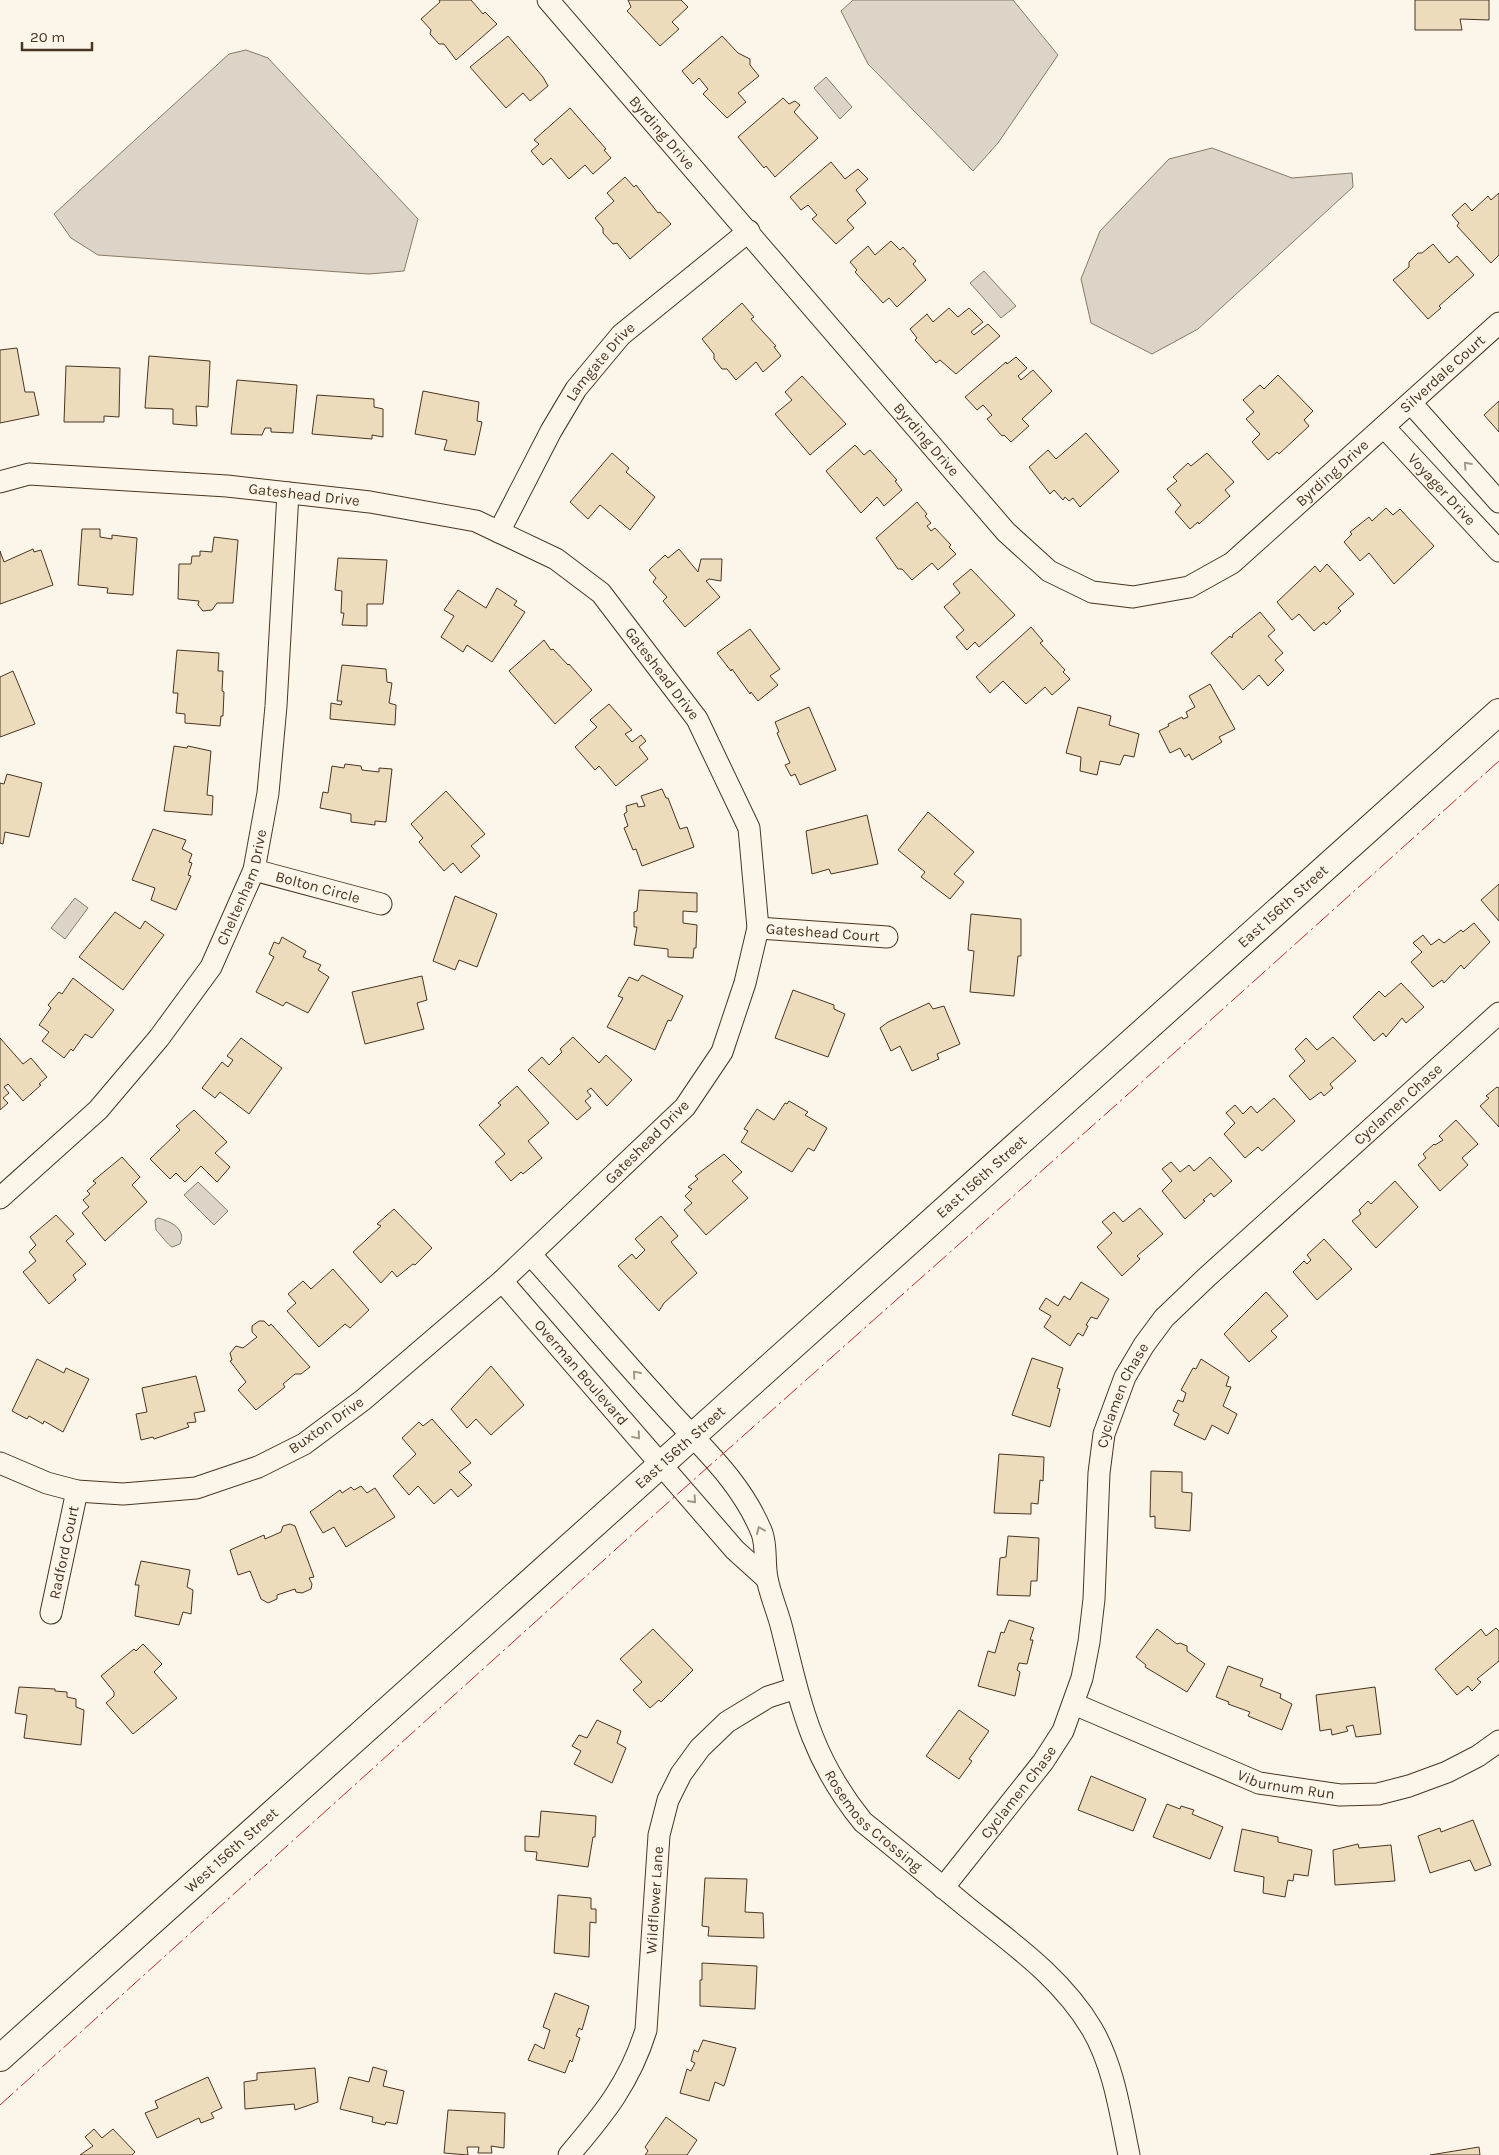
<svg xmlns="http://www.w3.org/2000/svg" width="1499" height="2155" font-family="Karla,sans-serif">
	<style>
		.water { fill: #dcd4c6; stroke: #887966 }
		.building { fill: #ecdcbc; stroke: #4a3520 }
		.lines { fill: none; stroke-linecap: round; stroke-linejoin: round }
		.minor-casing { stroke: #4a3520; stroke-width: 23 }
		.tertiary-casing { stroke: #4a3520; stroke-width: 28 }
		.minor { stroke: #fbf6e9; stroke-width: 21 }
		.tertiary { stroke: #fbf6e9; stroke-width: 26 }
		.power { stroke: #c62828; stroke-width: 1; stroke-dasharray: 18 4 2.5 4; stroke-linecap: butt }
		.oneway { stroke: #a29684 }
		.labels { text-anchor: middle; stroke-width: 4; stroke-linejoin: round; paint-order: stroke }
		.street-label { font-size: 15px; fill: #4a3520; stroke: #fbf6e9 }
	</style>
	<rect width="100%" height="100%" fill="#fbf6e9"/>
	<!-- water -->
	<path class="water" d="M853 0H1013L1058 55 998 143 973 171 868 64 841 11Z
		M246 50 268 58 418 219 404 271 369 274 98 255 71 238 54 214 229 54Z
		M826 77 852 107 840 119 814 88Z
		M1212 148 1292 178 1352 173 1353 187 1198 329 1152 354 1091 323 1081 279 1100 231 1169 159Z
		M984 271 1016 306 1001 318 970 283Z
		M75 898 88 908 65 939 51 928Z
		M198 1182 228 1211 214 1225 184 1195Z
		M158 1218C170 1221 187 1229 180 1244L172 1247C168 1245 160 1234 156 1230L155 1220Z"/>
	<!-- building -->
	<path class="building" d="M439 0H471L483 14 485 12 497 24 456 60 444 44H439L430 34 431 30 421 19 440 2Z
		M628 0H681L688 7 672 22 679 29 660 46 627 11 631 7Z
		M1415 0H1489V20L1460 19 1462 30H1415Z
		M508 36 543 77 548 86 530 101 523 93 506 108 470 67Z
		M722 36 738 53 750 59V65L759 76 738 93 746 102 727 118 703 94 708 89 699 78 693 84 682 71Z
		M783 98 789 104 795 101 800 105 794 112 818 138 775 177 766 166 764 168 738 137Z
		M570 108 606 149 604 150 611 158 593 174 585 165 569 179 551 158 543 165 531 151 539 144 534 140Z
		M831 162 845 179 858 169 868 179 856 190 866 203 847 220 854 228 836 244 812 219 817 215 808 205 801 210 790 197Z
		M625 177 634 187 636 185 658 213 660 212 671 224 630 259 617 243 613 244 603 233V228L595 218 614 201 607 193Z
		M1499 193V255L1491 263 1457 226 1459 223 1452 215 1465 203 1472 211 1488 196 1491 200Z
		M891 241 900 250 903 247 916 261 913 264 926 280 897 307 889 298 883 303 855 272 857 270 850 262 868 246 875 255Z
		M1433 244 1449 263 1457 256 1474 275 1439 306 1441 308 1428 319 1393 280 1409 267V262L1418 253H1422Z
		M742 303 754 317 751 319 776 346 774 347 781 356 763 372 756 362 736 380 727 369H722L714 359V354L702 339Z
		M949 308 958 317 969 308 983 322 971 332 974 335 988 324 1000 336 956 374 940 360 936 363 915 340 917 338 910 329 927 314 933 322Z
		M17 348 25 392H34L39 415 0 423V350Z
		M149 356 210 361 208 407 196 406 197 426 173 424V409L145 408Z
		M1016 357 1027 368 1018 376 1021 380 1033 370 1052 391 1022 419 1029 426 1011 442 1004 435 1002 436 987 419 992 415 983 405 977 410 965 397 1006 362 1007 364Z
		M66 366 120 368 119 417 104 416V422H64Z
		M1278 375 1313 411 1304 420 1309 426 1279 454 1277 452 1268 460 1252 442 1260 434 1246 419 1254 412 1243 400 1260 385 1264 389Z
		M802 376 846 424 810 455 775 414 792 400 785 392Z
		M237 380 297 385 293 433 271 432V428H265L262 435 231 434Z
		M423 391 479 402 477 421 482 422 475 455 444 450 447 440 415 434Z
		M317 395 374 399V407L383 409V437L372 435V439L312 434Z
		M1499 401V432L1484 415Z
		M1086 433 1119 471 1080 507 1073 498 1069 501 1065 497 1063 500 1054 490 1050 494 1029 467 1048 450 1056 459Z
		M855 445 864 455 870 450 897 480 895 481 902 490 884 506 877 497 861 513 826 471Z
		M612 453 629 468 626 472 655 497 630 530 600 505 588 519 570 502Z
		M1207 453 1234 482 1225 490 1230 496 1199 524 1198 522 1190 529 1175 512 1181 505 1167 489 1177 481 1173 477 1188 463 1191 466Z
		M917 502 927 514 925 516 931 523 927 526 931 531 935 528 951 545 949 547 956 554 938 570 932 563 912 580 902 569H898L876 538Z
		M1386 508 1393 515 1400 509 1434 546 1394 584 1369 553 1360 561 1344 542 1352 534 1350 532 1369 517 1372 521Z
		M82 529H100V537L112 539V535L137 538 133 595 107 593 108 588 78 585Z
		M214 537 238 540 233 603H217L212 610 203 611 198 605 199 601 178 599 179 564H191L192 556H200V551L212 552Z
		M33 549 34 552 41 550 53 585 0 604V551L4 562Z
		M679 549 698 572 701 559H722L721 581 709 579 706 581 720 597 685 627 663 601 667 597 653 582 656 578 649 570 665 555 668 558Z
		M338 558 387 560 383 604H367V626L342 625 344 613H341L342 591 335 590Z
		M1327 564 1354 594 1338 608 1341 611 1326 625 1324 622 1314 631 1299 614 1292 620 1277 602 1315 566 1320 572Z
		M971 569 1015 615 979 647 975 642 967 650 956 637 964 630 944 607 960 593 953 584Z
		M497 588 517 601 514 605 525 612 492 662 467 645 463 652 441 637 454 616 444 610 458 590 486 608Z
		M1260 612 1275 630 1268 636 1283 653 1275 660 1284 670 1268 686 1259 675 1243 690 1211 653 1230 636 1232 638 1233 634Z
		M1031 627 1043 641 1040 643 1065 670 1063 672 1070 679 1052 695 1045 687 1026 704 1003 681 990 693 976 677Z
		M750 629 780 669 770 676 778 685 758 701 751 692 750 694 732 669 731 671 717 653Z
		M544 640 551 650 553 649 568 665 569 664 592 690 555 724 509 671Z
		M177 650 219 653 218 671H223L222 691 224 692 223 716H221L220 726 185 723V714L176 713 178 693H173Z
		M342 665 386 669 387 682 392 683 389 703 396 705 395 725 330 719 331 703 341 705 342 701H337Z
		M13 671 35 724 0 737V677Z
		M1210 684 1235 729 1219 737 1222 742 1192 760 1189 754 1185 757 1180 748 1170 753 1159 731 1169 726 1168 724 1182 717 1183 719 1188 717 1186 712 1195 707 1189 696Z
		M609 704 632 730 625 734 632 742 641 735 646 741 639 747 648 759 616 786 599 766 595 770 575 747 597 727 590 720Z
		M809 707 836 770 800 785 795 774 791 776 785 765 790 763 777 733 779 732 775 722Z
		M1078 707 1111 716 1109 725 1139 734 1134 757 1124 755 1120 765 1100 761 1097 775 1080 771 1081 757 1066 753Z
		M174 746 187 748 188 746 211 751 207 795 213 796 212 815 164 811Z
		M345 764 361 766 362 770 379 772V768L392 769 386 822 375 821V825L351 822V814L320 808 323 792 328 793 332 766 344 768Z
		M7 774 42 783 29 837 5 832 3 844 0 843V783L4 784Z
		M662 789 666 798H668L680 829 687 827 694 847 642 866 636 849 633 850 624 828 628 826 624 814 627 812 626 806 637 803 638 807 645 806 641 796Z
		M446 791 485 834 471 846 480 856 461 873 453 863 444 871 419 842 423 838 411 824Z
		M928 812 974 852 954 874 964 882 950 899 921 877 925 872 898 850Z
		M867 815 878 864 831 874 829 869 812 874 806 831Z
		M153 829 186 840 182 849 192 854 189 862 192 863 188 875 191 876 176 910 151 900 155 888 132 880Z
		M1499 884V921L1481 900Z
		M639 890 697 893V912L683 911V923L697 925 696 948H694L693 958 668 957V949L634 945 637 927H634V912L637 911Z
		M455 896 497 914 477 967 459 960 455 970 433 961Z
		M115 912 140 929 145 921 164 935 123 990 79 957Z
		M971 914 1021 919V956H1018L1014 996 970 992 974 951 968 950Z
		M1474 923 1490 942 1464 969 1461 965 1444 983 1442 980 1433 987 1411 962 1422 952 1413 943 1423 935 1431 945 1439 939 1444 943 1461 930 1463 932Z
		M282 937 306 951 303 957 321 965 318 970 329 977 308 1013 286 1002 283 1006 256 992 274 957 269 954 274 942 279 944Z
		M642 975 683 996 671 1021 668 1020 655 1050 607 1027 623 998 618 996 629 977 638 981Z
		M422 976 427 1000 417 1003 424 1029 365 1044 352 992Z
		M73 978 114 1010 92 1038 85 1034 73 1051 71 1049 64 1058 42 1041 49 1032 39 1025 51 1008 48 1005 59 992 62 994Z
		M1401 983 1424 1007 1406 1023 1402 1018 1386 1037 1383 1033 1374 1041 1353 1017 1379 991 1385 997Z
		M793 990 834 1005V1009L845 1014 828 1057 775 1038Z
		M929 1003 933 1009 944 1006 960 1044 937 1054 939 1059 912 1071 900 1046 891 1051 880 1028 888 1022Z
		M573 1037 599 1063 606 1055 632 1080 607 1106 591 1088 587 1091 591 1096 585 1101 591 1108 577 1120 528 1070 542 1057 549 1065 562 1052 560 1049Z
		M1333 1037 1356 1061 1330 1084 1333 1088 1324 1096 1321 1092 1310 1100 1289 1076 1305 1061 1295 1049 1306 1038 1317 1050Z
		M0 1038 23 1064 31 1058 47 1077 39 1084 41 1085 23 1101 8 1084 4 1087 9 1093 3 1098 8 1103 0 1110Z
		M241 1038 282 1068 249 1114 220 1092 215 1098 202 1088 222 1062 228 1067 233 1060 227 1056Z
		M517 1086 549 1123 528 1141 542 1158 523 1174 521 1172 511 1181 495 1162 505 1154 479 1125 501 1105 498 1103Z
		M1497 1087 1499 1088V1127L1480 1106 1489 1098 1486 1096Z
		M1274 1098 1295 1121 1262 1151 1258 1147 1245 1158 1224 1134 1235 1123 1226 1113 1235 1105 1243 1114 1251 1106 1257 1113Z
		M789 1101 808 1112 805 1115 827 1128 814 1151 808 1148 792 1172 741 1142 748 1131 744 1129 757 1109 774 1120 785 1103 787 1104Z
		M194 1110 227 1142 215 1153 230 1167 217 1182 201 1166 185 1182 176 1173 170 1179 150 1159 180 1130 176 1126Z
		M1456 1120 1478 1144 1462 1158 1468 1165 1440 1191 1418 1165 1426 1158 1423 1154 1434 1144 1435 1145 1443 1140 1439 1136Z
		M724 1154 742 1172 732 1181 748 1198 706 1235 684 1210 692 1203 685 1196 692 1189 688 1187 698 1179 695 1176Z
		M122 1157 140 1177 132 1185 147 1202 105 1241 82 1213 89 1207 83 1200 90 1194 87 1191 96 1183 93 1181Z
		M1210 1157 1232 1181 1214 1197 1211 1193 1203 1200 1205 1201 1185 1219 1162 1191 1172 1181 1162 1169 1171 1162 1180 1172 1189 1165 1194 1171Z
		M1395 1181 1418 1207 1376 1248 1352 1221 1361 1214 1359 1210 1368 1201 1371 1204Z
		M1140 1208 1163 1234 1137 1256 1140 1259 1122 1276 1097 1247 1112 1233 1102 1222 1114 1212 1123 1222Z
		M394 1209 432 1248 415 1265 413 1264 397 1277 392 1271 381 1283 353 1252 381 1226 377 1224Z
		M56 1215 74 1234 66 1241 86 1264 73 1275 76 1280 49 1304 23 1272 36 1261 29 1252 36 1245 30 1237Z
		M661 1216 678 1236 671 1242 697 1273 664 1303 659 1311 618 1266 632 1254 636 1259 645 1250 635 1239Z
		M1324 1239 1352 1269 1317 1300 1293 1272 1304 1261 1307 1264 1311 1260 1307 1255Z
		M333 1269 369 1310 350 1328 345 1324 319 1347 287 1311 296 1303 288 1294 303 1281 311 1289Z
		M1081 1282 1109 1299 1097 1319 1091 1317 1086 1325 1088 1326 1083 1336 1078 1333 1070 1346 1044 1327 1051 1316 1039 1309 1046 1298 1058 1306 1064 1296 1070 1300Z
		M1266 1292 1288 1316 1271 1331 1277 1337 1249 1362 1224 1334Z
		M259 1321H264L269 1326 271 1324 310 1367 301 1374H295L283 1384 285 1387 256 1410 238 1390 246 1382 230 1361 232 1360 230 1353 236 1346 243 1348 257 1337 252 1332V1326Z
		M1032 1358 1063 1368 1057 1388 1060 1389 1050 1427 1012 1415Z
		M37 1359 64 1373 66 1368 89 1379 63 1432 44 1421 43 1424 29 1416 27 1419 12 1411Z
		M1201 1359 1229 1377 1226 1386 1231 1387 1223 1406 1237 1414 1228 1434 1212 1425 1205 1440 1174 1425 1179 1414 1173 1411 1178 1400 1183 1402 1186 1393 1181 1390 1193 1368 1196 1369Z
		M491 1366 524 1405 491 1435 476 1419 467 1428 451 1409Z
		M196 1376 205 1411 194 1413 196 1422 187 1423 189 1427 154 1439 153 1437 141 1440 136 1414 147 1412 142 1388Z
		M432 1419 471 1463 459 1472 472 1485 458 1497 451 1489 434 1504 418 1486 409 1495 393 1476 416 1454 402 1438 419 1422 423 1426Z
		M999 1454 1044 1457 1043 1481 1040 1480 1038 1504 1031 1503V1514L994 1513Z
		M1151 1471 1182 1472V1492L1192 1493 1190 1531 1155 1528V1516L1150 1517Z
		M361 1486 367 1493 375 1488 395 1517 346 1547 334 1527 323 1533 310 1512 340 1490 342 1493 351 1487 354 1490Z
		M290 1524 295 1526 314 1577 309 1578 312 1584 311 1589 302 1593 296 1592 295 1589 277 1595V1599L268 1603 261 1599 250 1571 238 1575 230 1550 264 1535 265 1539 281 1532 283 1526Z
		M1008 1536 1039 1538 1037 1581H1031L1030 1596 997 1595 1000 1558 1006 1557Z
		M141 1561 190 1570 187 1587 193 1590 191 1614 183 1612 179 1625 135 1616 139 1585H135Z
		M1009 1620 1034 1628 1030 1640H1033L1027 1664 1019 1663 1017 1670 1020 1672 1015 1696 978 1686 988 1651 995 1653 1001 1632 1004 1633Z
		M1496 1628 1499 1631V1661L1477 1679 1481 1682 1472 1691 1468 1686 1457 1695 1435 1669 1481 1629 1486 1636Z
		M653 1629 693 1670 661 1702 659 1700 650 1708 633 1690 642 1682 620 1659Z
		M1157 1629 1177 1644 1180 1643 1187 1646V1651L1205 1664 1187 1692 1145 1667 1146 1665 1136 1657Z
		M143 1644 162 1664 154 1672 177 1698 133 1734 106 1703 114 1696V1692L101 1676 134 1649 136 1651Z
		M1228 1666 1263 1679 1260 1686 1281 1694 1280 1698 1292 1704 1282 1730 1248 1716 1250 1712 1228 1704 1229 1702 1216 1697Z
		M19 1687 55 1689V1691L67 1692V1697L76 1699V1707L84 1710 81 1745 24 1738 27 1715 15 1713Z
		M1375 1687 1381 1734 1356 1737 1353 1725 1346 1727 1348 1731 1332 1735 1331 1729 1320 1731 1316 1695Z
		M959 1710 989 1731 969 1759 972 1761 959 1779 926 1756Z
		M597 1720 621 1731 617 1743 626 1748 612 1783 574 1764 581 1751 572 1746 579 1735 587 1738Z
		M1091 1776 1146 1799 1133 1831 1078 1810Z
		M1167 1804 1180 1809 1181 1806 1194 1810 1192 1814 1223 1827 1210 1859 1153 1837Z
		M541 1811 596 1816 595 1837H593L588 1867 536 1860 537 1852 525 1851V1836L539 1837Z
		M1473 1820 1491 1865 1475 1871 1470 1860 1430 1873 1418 1836 1440 1828 1441 1832Z
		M1242 1829 1278 1837V1842L1312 1850 1308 1876 1294 1874 1293 1881 1288 1880 1285 1897 1263 1893 1264 1877 1234 1871Z
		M1358 1844 1359 1848 1391 1845 1395 1881 1335 1885 1333 1850Z
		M705 1878 747 1879 745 1912 763 1913 764 1938 708 1936 709 1927 702 1926Z
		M558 1895 591 1898V1909H596V1923L590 1922 589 1957 554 1953Z
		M702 1963 757 1966 755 2009 700 2006V1980H702Z
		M555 1993 589 2006 582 2030 579 2028 576 2036 580 2038 572 2062 570 2060 565 2073 528 2060 535 2044 544 2049 550 2030 543 2027Z
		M703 2040 736 2048 724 2086 715 2082 709 2101 680 2093 687 2069 691 2071 695 2063 691 2061 694 2050 698 2052Z
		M373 2067 387 2071 383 2086 404 2091 397 2124 386 2122 385 2125 372 2122 373 2117 340 2109 349 2077 369 2082Z
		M315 2068 318 2102 295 2110 294 2104 245 2109 244 2082 257 2080V2073Z
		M208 2077 222 2108 211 2113 214 2118 201 2123 199 2118 157 2138 145 2113 158 2108 155 2101Z
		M448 2110 505 2113 504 2148 491 2146 492 2153H478L479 2147H467L468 2155 444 2153Z
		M666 2117 697 2140 687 2155H645L648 2151 645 2147Z
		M94 2129 102 2138 113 2129 135 2152 132 2155H80L93 2146 85 2137Z
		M1479 2147 1480 2155H1430Z"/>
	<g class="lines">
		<!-- minor casing -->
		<g class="minor-casing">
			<g id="minor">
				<path id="s1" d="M548 0 1006 532 1049 571 1092 592 1133 597 1189 587 1232 563 1499 323"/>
				<path d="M1411 403 1499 502"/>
				<path id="s2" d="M1384 427 1499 551"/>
				<path id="s3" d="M0 482 29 474 227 486 370 502 476 521 556 559 601 593 697 719 749 828 758 928 745 983 722 1052 685 1107 502 1281 363 1400 304 1444 258 1467 196 1488 123 1494 77 1491 47 1483 0 1463"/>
				<path id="s4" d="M499 532 551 431 576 389 621 335 749 231"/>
				<path id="s5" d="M254 870 381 904"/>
				<path id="s6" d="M758 928 887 937"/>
				<path id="s7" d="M0 1198 98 1110 159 1038 211 967 254 870 268 793 276 706 288 493"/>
				<path id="s8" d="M531 1255C575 1304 617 1354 661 1402 698 1444 741 1480 762 1533 767 1547 764 1564 767 1578 770 1595 778 1612 782 1629 801 1706 811 1758 863 1822 898 1850 933 1879 968 1908 1013 1944 1062 1978 1092 2029 1114 2067 1120 2112 1129 2155"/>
				<path id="s9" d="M502 1281 735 1550 766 1578"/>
				<path id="s10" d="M51 1613 77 1491"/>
				<path id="s11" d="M1074 1704 1259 1783 1340 1795 1378 1794 1409 1786 1447 1772 1478 1756 1499 1741"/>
				<path id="s12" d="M943 1888 1043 1762 1063 1731 1082 1678 1089 1642 1094 1599 1099 1473 1104 1434 1125 1377 1144 1345 1164 1318 1208 1276 1499 1013"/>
				<path id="s13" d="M569 2155C604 2114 630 2082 646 2030L659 1835 668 1800 681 1774 700 1748 727 1722 768 1697 796 1688"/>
			</g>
		</g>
		<!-- tertiary casing -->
		<g class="tertiary-casing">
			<g id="tertiary">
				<path id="s14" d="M0 2058 1499 712"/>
			</g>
		</g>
		<!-- minor -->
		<use href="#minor" class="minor"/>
		<!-- tertiary -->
		<use href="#tertiary" class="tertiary"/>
		<!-- power -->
		<path class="power" d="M0 2105 636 1531 1135 1088 1499 761"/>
	</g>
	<!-- one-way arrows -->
	<defs><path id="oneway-chevron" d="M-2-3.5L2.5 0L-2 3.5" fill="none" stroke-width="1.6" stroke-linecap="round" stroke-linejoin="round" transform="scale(1.25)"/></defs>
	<g class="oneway">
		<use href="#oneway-chevron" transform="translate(1467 465) rotate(-132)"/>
		<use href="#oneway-chevron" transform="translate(636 1374) rotate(-131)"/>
		<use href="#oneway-chevron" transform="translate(637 1436) rotate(50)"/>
		<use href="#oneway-chevron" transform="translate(693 1500) rotate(48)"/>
		<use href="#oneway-chevron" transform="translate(760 1530) rotate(-113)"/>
	</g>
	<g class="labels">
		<!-- street labels -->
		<g class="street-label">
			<text dy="5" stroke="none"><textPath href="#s1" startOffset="175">Byrding Drive</textPath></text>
			<text dy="5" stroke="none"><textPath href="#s4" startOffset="199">Lamgate Drive</textPath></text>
			<text dy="5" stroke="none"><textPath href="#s1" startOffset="1238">Silverdale Court</textPath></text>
			<text dy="5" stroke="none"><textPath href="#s1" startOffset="580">Byrding Drive</textPath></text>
			<text dy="5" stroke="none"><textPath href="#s1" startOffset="1090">Byrding Drive</textPath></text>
			<text dy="5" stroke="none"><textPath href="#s2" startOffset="85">Voyager Drive</textPath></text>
			<text dy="5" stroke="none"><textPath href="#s3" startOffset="306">Gateshead Drive</textPath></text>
			<text dy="5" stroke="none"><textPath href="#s3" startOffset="726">Gateshead Drive</textPath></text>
			<text dy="5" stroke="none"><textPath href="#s7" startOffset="400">Cheltenham Drive</textPath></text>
			<text dy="5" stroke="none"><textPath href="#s5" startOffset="66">Bolton Circle</textPath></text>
			<text dy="5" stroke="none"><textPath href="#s14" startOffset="1724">East 156th Street</textPath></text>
			<text dy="5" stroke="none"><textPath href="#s6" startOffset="65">Gateshead Court</textPath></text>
			<text dy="5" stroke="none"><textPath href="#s12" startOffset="948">Cyclamen Chase</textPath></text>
			<text transform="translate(647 1142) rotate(-45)" y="5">Gateshead Drive</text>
			<text dy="5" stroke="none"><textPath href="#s14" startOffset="1319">East 156th Street</textPath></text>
			<text dy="5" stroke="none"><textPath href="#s9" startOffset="121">Overman Boulevard</textPath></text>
			<text dy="5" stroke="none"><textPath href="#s12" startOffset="542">Cyclamen Chase</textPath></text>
			<text transform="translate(326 1425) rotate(-35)" y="5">Buxton Drive</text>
			<text dy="5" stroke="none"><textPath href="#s14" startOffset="914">East 156th Street</textPath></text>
			<text dy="5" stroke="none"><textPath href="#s10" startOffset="62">Radford Court</textPath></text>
			<text dy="5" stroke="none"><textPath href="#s11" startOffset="228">Viburnum Run</textPath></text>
			<text dy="5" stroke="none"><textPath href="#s12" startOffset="122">Cyclamen Chase</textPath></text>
			<text dy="5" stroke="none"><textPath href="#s8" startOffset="679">Rosemoss Crossing</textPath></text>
			<text dy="5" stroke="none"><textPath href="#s14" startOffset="311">West 156th Street</textPath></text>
			<text dy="5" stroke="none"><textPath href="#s13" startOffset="278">Wildflower Lane</textPath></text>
		</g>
	</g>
	<!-- scale -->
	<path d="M22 42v8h70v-8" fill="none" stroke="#4a3520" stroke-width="2.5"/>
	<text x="30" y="42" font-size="15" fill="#4a3520" stroke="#fbf6e9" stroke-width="4" paint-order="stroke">20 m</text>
</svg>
